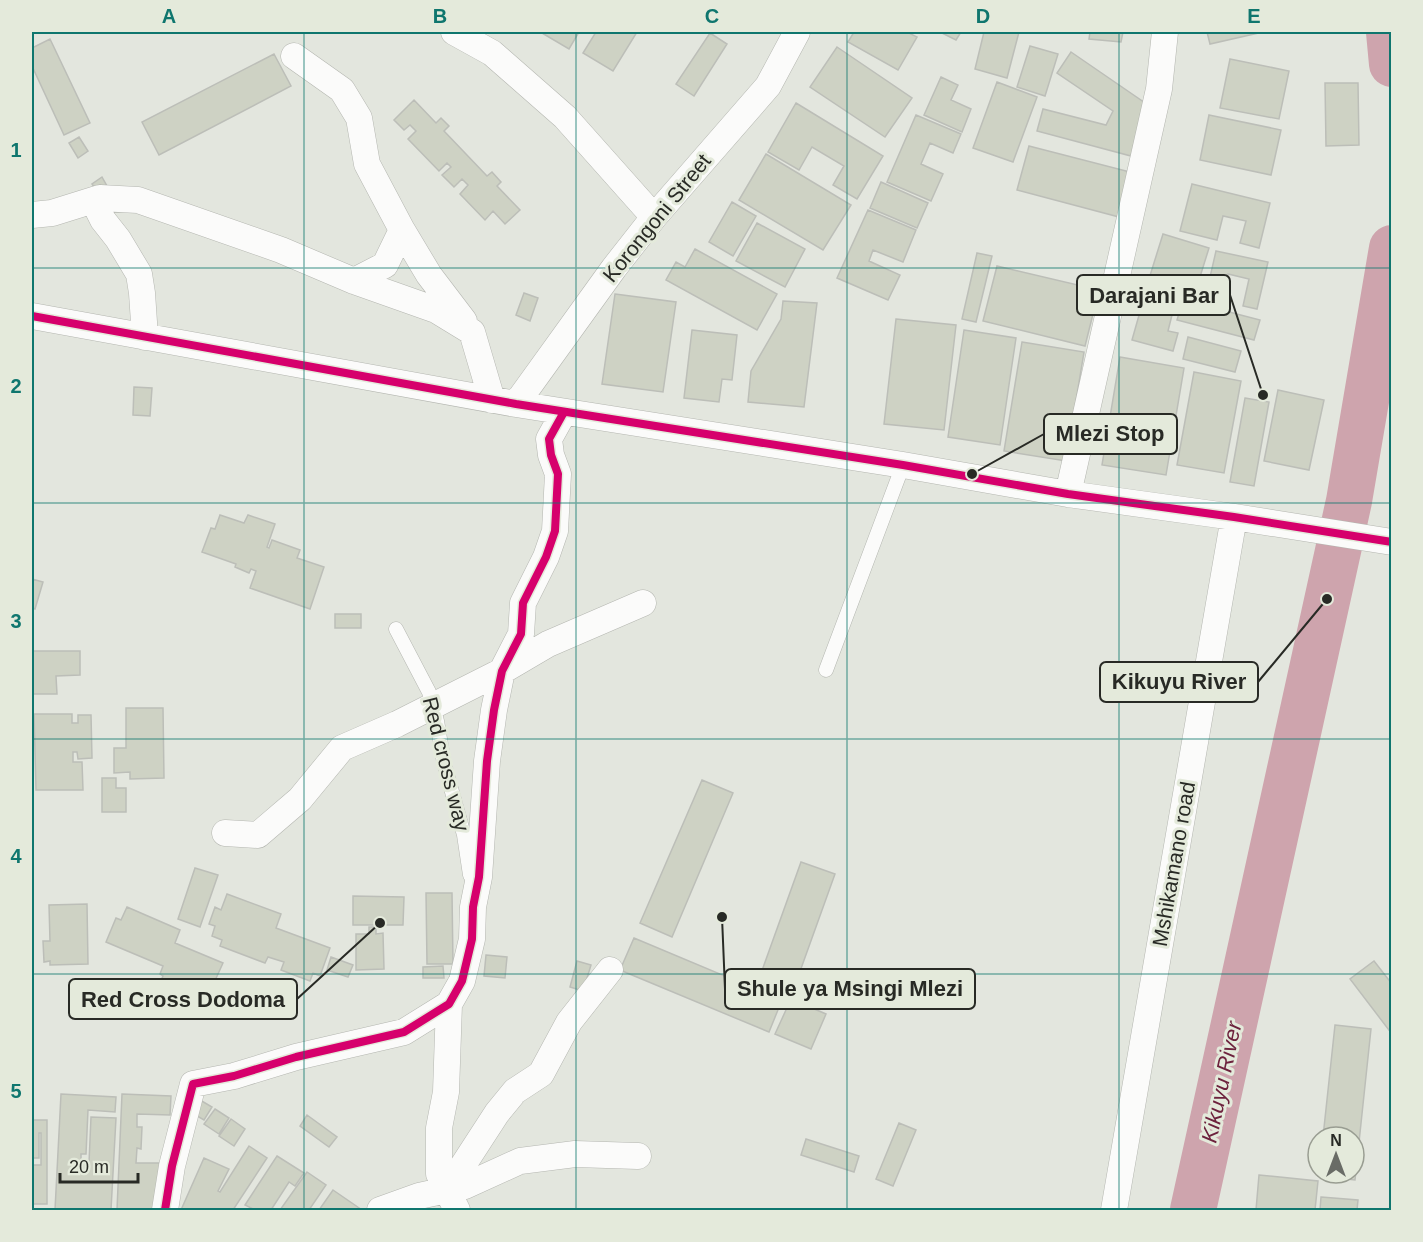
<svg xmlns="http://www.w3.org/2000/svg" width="1423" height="1242" font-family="Arial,sans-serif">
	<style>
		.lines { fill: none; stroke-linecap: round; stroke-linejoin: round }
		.river { stroke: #cea4ad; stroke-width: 46 }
		.building { fill: #ced2c4; stroke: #bcbeb8; stroke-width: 1.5 }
		.lane-casing { stroke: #b4b6b0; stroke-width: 15 }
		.street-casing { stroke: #b4b6b0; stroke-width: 27 }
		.lane { stroke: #fbfbfa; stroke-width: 14 }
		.street { stroke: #fbfbfa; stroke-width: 26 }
		.cycleway-casing { stroke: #e4eadb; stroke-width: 11 }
		.cycleway { stroke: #d6006c; stroke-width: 8 }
		.grid { fill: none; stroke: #0f766e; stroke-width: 1.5; stroke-opacity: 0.55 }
		.labels { text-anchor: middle; stroke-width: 6; stroke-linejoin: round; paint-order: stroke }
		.street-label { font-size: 21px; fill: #282a25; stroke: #e4eadb }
		.water-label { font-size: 22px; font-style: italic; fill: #6d223d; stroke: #e4eadb }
		.leader { fill: none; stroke: #282a25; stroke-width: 2 }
		.callout-dot { fill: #282a25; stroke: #e4eadb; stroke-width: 2 }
		.callout { fill: #e4eadb; stroke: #282a25; stroke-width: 2 }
		.callout-label { font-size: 22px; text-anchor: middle; font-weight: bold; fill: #282a25 }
		.neatline { fill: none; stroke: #0f766e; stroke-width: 2 }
		.grid-label { font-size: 20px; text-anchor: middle; font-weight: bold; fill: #0f766e }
	</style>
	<rect width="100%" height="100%" fill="#e3e6de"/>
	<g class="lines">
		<!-- river -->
		<path class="river" d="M1389 32 1392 64
			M1193 1210 1349 501 1392 248"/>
	</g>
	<!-- building -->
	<path class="building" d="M543 32H579L569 49 542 33Z
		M596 32H637L613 71 583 53Z
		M854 32H907L917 37 898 70 848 42Z
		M940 32H961L956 40Z
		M984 32H1019L1007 78 975 69Z
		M1090 32H1123L1121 42 1089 39Z
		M1207 32H1263L1210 44Z
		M710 33 727 44 694 96 676 84Z
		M50 39 90 123 64 135 32 66V48Z
		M1030 46 1058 54 1045 96 1017 87Z
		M837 47 912 98 885 137 810 87Z
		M1071 52 1151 107 1131 156 1037 131 1043 109 1106 125 1113 111 1057 73Z
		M274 54 291 86 159 155 142 122Z
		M1230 59 1289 71 1279 119 1220 108Z
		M941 77 958 85 951 100 971 109 962 132 924 115Z
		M997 82 1037 97 1013 162 973 148Z
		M1325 83H1358L1359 145 1326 146Z
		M414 100 436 123 441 118 449 126 444 131 487 176 492 172 501 182 497 186 520 210 505 224 493 211 485 220 460 194 468 185 462 179 454 187 442 175 451 167 447 163 439 171 408 139 416 131 410 125 404 130 394 120Z
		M796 103 883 156 857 199 833 185 844 166 812 147 799 170 768 152Z
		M916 115 961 134 953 153 930 143 921 164 943 174 931 201 887 182Z
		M1209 115 1281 130 1271 175 1200 160Z
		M79 137 88 151 78 158 69 143Z
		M1029 146 1130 172 1119 217 1017 190Z
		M766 154 851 205 823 250 739 200Z
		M102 177 107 186 97 192 92 184Z
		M881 182 928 203 917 228 870 208Z
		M1192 184 1270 203 1259 248 1240 243 1246 221 1223 216 1217 240 1180 231Z
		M732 202 756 216 733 256 709 242Z
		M868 210 916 230 903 262 873 250 869 261 900 275 888 300 837 278Z
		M757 223 805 249 785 287 736 261Z
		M1163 234 1209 248 1194 296 1148 282Z
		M695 249 777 294 757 330 666 280 676 262 685 267Z
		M1216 251 1268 262 1257 309 1243 306 1249 279 1228 274 1222 303 1205 299Z
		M977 253 992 256 976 322 962 319Z
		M997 266 1099 290 1085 346 983 321Z
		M1147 287 1177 295 1168 331 1178 333 1173 351 1132 340Z
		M524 293 538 298 530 321 516 315Z
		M615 294 676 302 663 392 602 384Z
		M1183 300 1260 320 1254 340 1177 320Z
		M783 301 817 303 804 407 748 402 751 371 781 319Z
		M896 319 956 325 944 430 884 424Z
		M692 330 737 335 732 380 722 379 719 402 684 398Z
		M964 330 1016 338 1000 445 948 437Z
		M1188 337 1241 351 1235 372 1183 359Z
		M1022 342 1084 352 1066 461 1004 451Z
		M1120 357 1184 368 1166 475 1102 465Z
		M1194 372 1241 381 1224 473 1177 465Z
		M134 387 152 388 150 416 133 415Z
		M1278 390 1324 400 1309 470 1264 461Z
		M1245 398 1269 402 1254 486 1230 482Z
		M220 515 244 523 248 515 275 524 267 547 269 548 272 540 300 550 297 558 324 567 310 609 250 588 256 571 251 569 249 573 235 567 236 564 202 552 211 528 215 529Z
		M32 579 43 582 35 609 32 608Z
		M335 614H361V628H335Z
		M32 651H80V675L56 676 57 694H32Z
		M126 708H163L164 778 130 779V772L114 773V748H126Z
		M34 714H72V723H78V715H91L92 758 78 759 77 752H73V762H82L83 790H36Z
		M102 778H116V788H126V812H102Z
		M702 780 733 793 672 937 640 923Z
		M801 862 835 874 794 988 760 976Z
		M195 868 218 875 200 927 178 919Z
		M426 893H452L453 964H427Z
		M227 894 281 914 276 928 330 948 320 976 313 973 310 981 281 970 284 962 268 957 265 963 220 946 222 940 212 936 215 926 209 924 215 907 221 910Z
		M353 896 404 897 403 925H353Z
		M87 904 88 964 50 965V961L44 962 43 941H50L49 905Z
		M127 907 180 930 175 943 223 963 208 996 185 987 182 994 159 985 163 976 160 974 163 966 106 942 116 918 121 920Z
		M369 927H376V934L383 933 384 969 356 970V934H369Z
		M634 938 782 1000 769 1032 620 970Z
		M486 955 507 957 505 978 484 976Z
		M331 957 353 965 348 977 327 970Z
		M577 961 591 965 583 991 570 987Z
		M1374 961 1392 984V1034L1350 979Z
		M443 966 444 978H423V967Z
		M791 999 826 1014 811 1049 775 1034Z
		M1335 1025 1371 1029 1355 1180 1318 1176 1319 1173H1354V1137H1323Z
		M61 1094 116 1097 115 1112 88 1110 86 1154H81V1162L89 1163 91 1117 116 1118 111 1210H55Z
		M122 1094 171 1096 170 1115 137 1114V1127H142L141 1149 137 1148 136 1163H164L162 1210H117Z
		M200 1100 212 1107 204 1120 192 1113Z
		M215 1109 229 1118 219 1134 204 1124Z
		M307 1115 337 1137 329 1147 300 1126Z
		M231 1119 245 1129 234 1146 219 1136Z
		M32 1120H47V1204H32V1165H41V1133H39V1158H32Z
		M899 1123 916 1130 893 1186 876 1179Z
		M806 1139 859 1156 854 1172 801 1155Z
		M249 1146 267 1158 233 1210H181L204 1158 229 1169 218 1191 220 1192Z
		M277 1156 304 1173 295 1186 289 1182 271 1210H255L245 1205Z
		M307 1172 326 1185 309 1210H280Z
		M1259 1175 1318 1181 1315 1210H1256Z
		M333 1190 362 1210H319Z
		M1321 1197 1358 1200 1357 1210H1320Z"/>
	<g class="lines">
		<!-- lane casing -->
		<g class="lane-casing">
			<path id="lane" d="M396 629 429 692 437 721 444 763 464 835 470 875
				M826 670 903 465"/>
		</g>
		<!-- street casing -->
		<g class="street-casing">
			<path id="street" d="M454 32 492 53 565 117 654 217
				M294 56 342 90 359 118 367 164 402 230 385 265 354 281
				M100 198 97 208 103 220 118 239 139 274 142 293 145 337
				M32 215 52 213 100 198 138 200 281 250 354 281 436 310 472 332 492 400
				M402 230 429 275 464 321
				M32 316 516 404 903 465 1068 494 1234 517 1392 542
				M516 404 614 268 654 217 768 86 797 32
				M1068 494 1159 89 1165 32
				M225 833 258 835 300 799 342 748 397 724 502 671 548 644 643 603
				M449 1004 446 1092 439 1128V1174L457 1210
				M447 1190 497 1113 515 1091 541 1074 569 1022 610 970
				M165 1210 172 1166 193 1084 234 1076 296 1057 404 1032 449 1004 462 981 472 939 473 907 479 877 487 761 494 710 502 671 521 634 523 603 546 557 555 531 558 474 551 455 549 439 564 412
				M380 1210 419 1196 465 1186 520 1161 575 1154 638 1156
				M1114 1210 1234 517"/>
		</g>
		<!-- lane -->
		<use href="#lane" class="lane"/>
		<!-- street -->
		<use href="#street" class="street"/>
		<!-- cycleway casing -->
		<g class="cycleway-casing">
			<path id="cycleway" d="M32 316 516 404 903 465 1068 494 1234 517 1392 542
				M165 1210 172 1166 193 1084 234 1076 296 1057 404 1032 449 1004 462 981 472 939 473 907 479 877 487 761 494 710 502 671 521 634 523 603 546 557 555 531 558 474 551 455 549 439 564 412"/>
		</g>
		<!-- cycleway -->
		<use href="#cycleway" class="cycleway"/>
	</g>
	<!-- grid -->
	<path class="grid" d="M304 32V1210M576 32V1210M847 32V1210M1119 32V1210M32 268H1392M32 503H1392M32 739H1392M32 974H1392"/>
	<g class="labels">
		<!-- street labels -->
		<g class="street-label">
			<text transform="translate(657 218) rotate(-51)" y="7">Korongoni Street</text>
			<text transform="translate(446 764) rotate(76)" y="7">Red cross way</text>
			<text transform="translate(1174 864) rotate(-80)" y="7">Mshikamano road</text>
		</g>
		<!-- water labels -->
		<g class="water-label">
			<text transform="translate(1221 1082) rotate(-78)" y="8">Kikuyu River</text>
		</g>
	</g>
	<!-- callouts -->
	<path class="leader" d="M1263 395L1230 295M972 474L1044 434M1327 599L1258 682M722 917L725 989M380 923L297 999"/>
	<g class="callout-dot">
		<circle cx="1263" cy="395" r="6"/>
		<circle cx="972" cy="474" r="6"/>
		<circle cx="1327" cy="599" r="6"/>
		<circle cx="722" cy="917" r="6"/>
		<circle cx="380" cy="923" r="6"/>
	</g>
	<g class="callout">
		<rect x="1077" y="275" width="153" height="40" rx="6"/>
		<rect x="1044" y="414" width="133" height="40" rx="6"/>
		<rect x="1100" y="662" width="158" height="40" rx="6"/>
		<rect x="725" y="969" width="250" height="40" rx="6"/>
		<rect x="69" y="979" width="228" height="40" rx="6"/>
	</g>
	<g class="callout-label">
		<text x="1154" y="303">Darajani Bar</text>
		<text x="1110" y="441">Mlezi Stop</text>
		<text x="1179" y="689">Kikuyu River</text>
		<text x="850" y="996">Shule ya Msingi Mlezi</text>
		<text x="183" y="1007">Red Cross Dodoma</text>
	</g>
	<!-- border -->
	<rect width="1423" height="1242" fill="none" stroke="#e4eadb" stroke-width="66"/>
	<!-- north arrow -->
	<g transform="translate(1336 1155)"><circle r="28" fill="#e4eadb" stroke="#999d92" stroke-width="1.5"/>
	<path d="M0-4.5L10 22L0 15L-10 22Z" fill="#696c66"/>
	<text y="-9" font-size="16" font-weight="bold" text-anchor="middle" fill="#282a25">N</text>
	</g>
	<!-- scale -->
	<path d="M60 1173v9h78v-9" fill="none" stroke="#282a25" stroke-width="3"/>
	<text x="69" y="1173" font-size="18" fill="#282a25" stroke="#e4eadb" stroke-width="4.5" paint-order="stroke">20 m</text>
	<rect x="33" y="33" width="1357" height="1176" class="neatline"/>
	<g class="grid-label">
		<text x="169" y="23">A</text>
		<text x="440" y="23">B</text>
		<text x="712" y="23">C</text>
		<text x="983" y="23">D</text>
		<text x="1254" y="23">E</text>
		<text x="16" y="157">1</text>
		<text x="16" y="393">2</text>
		<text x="16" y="628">3</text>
		<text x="16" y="863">4</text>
		<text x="16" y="1098">5</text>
	</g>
</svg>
